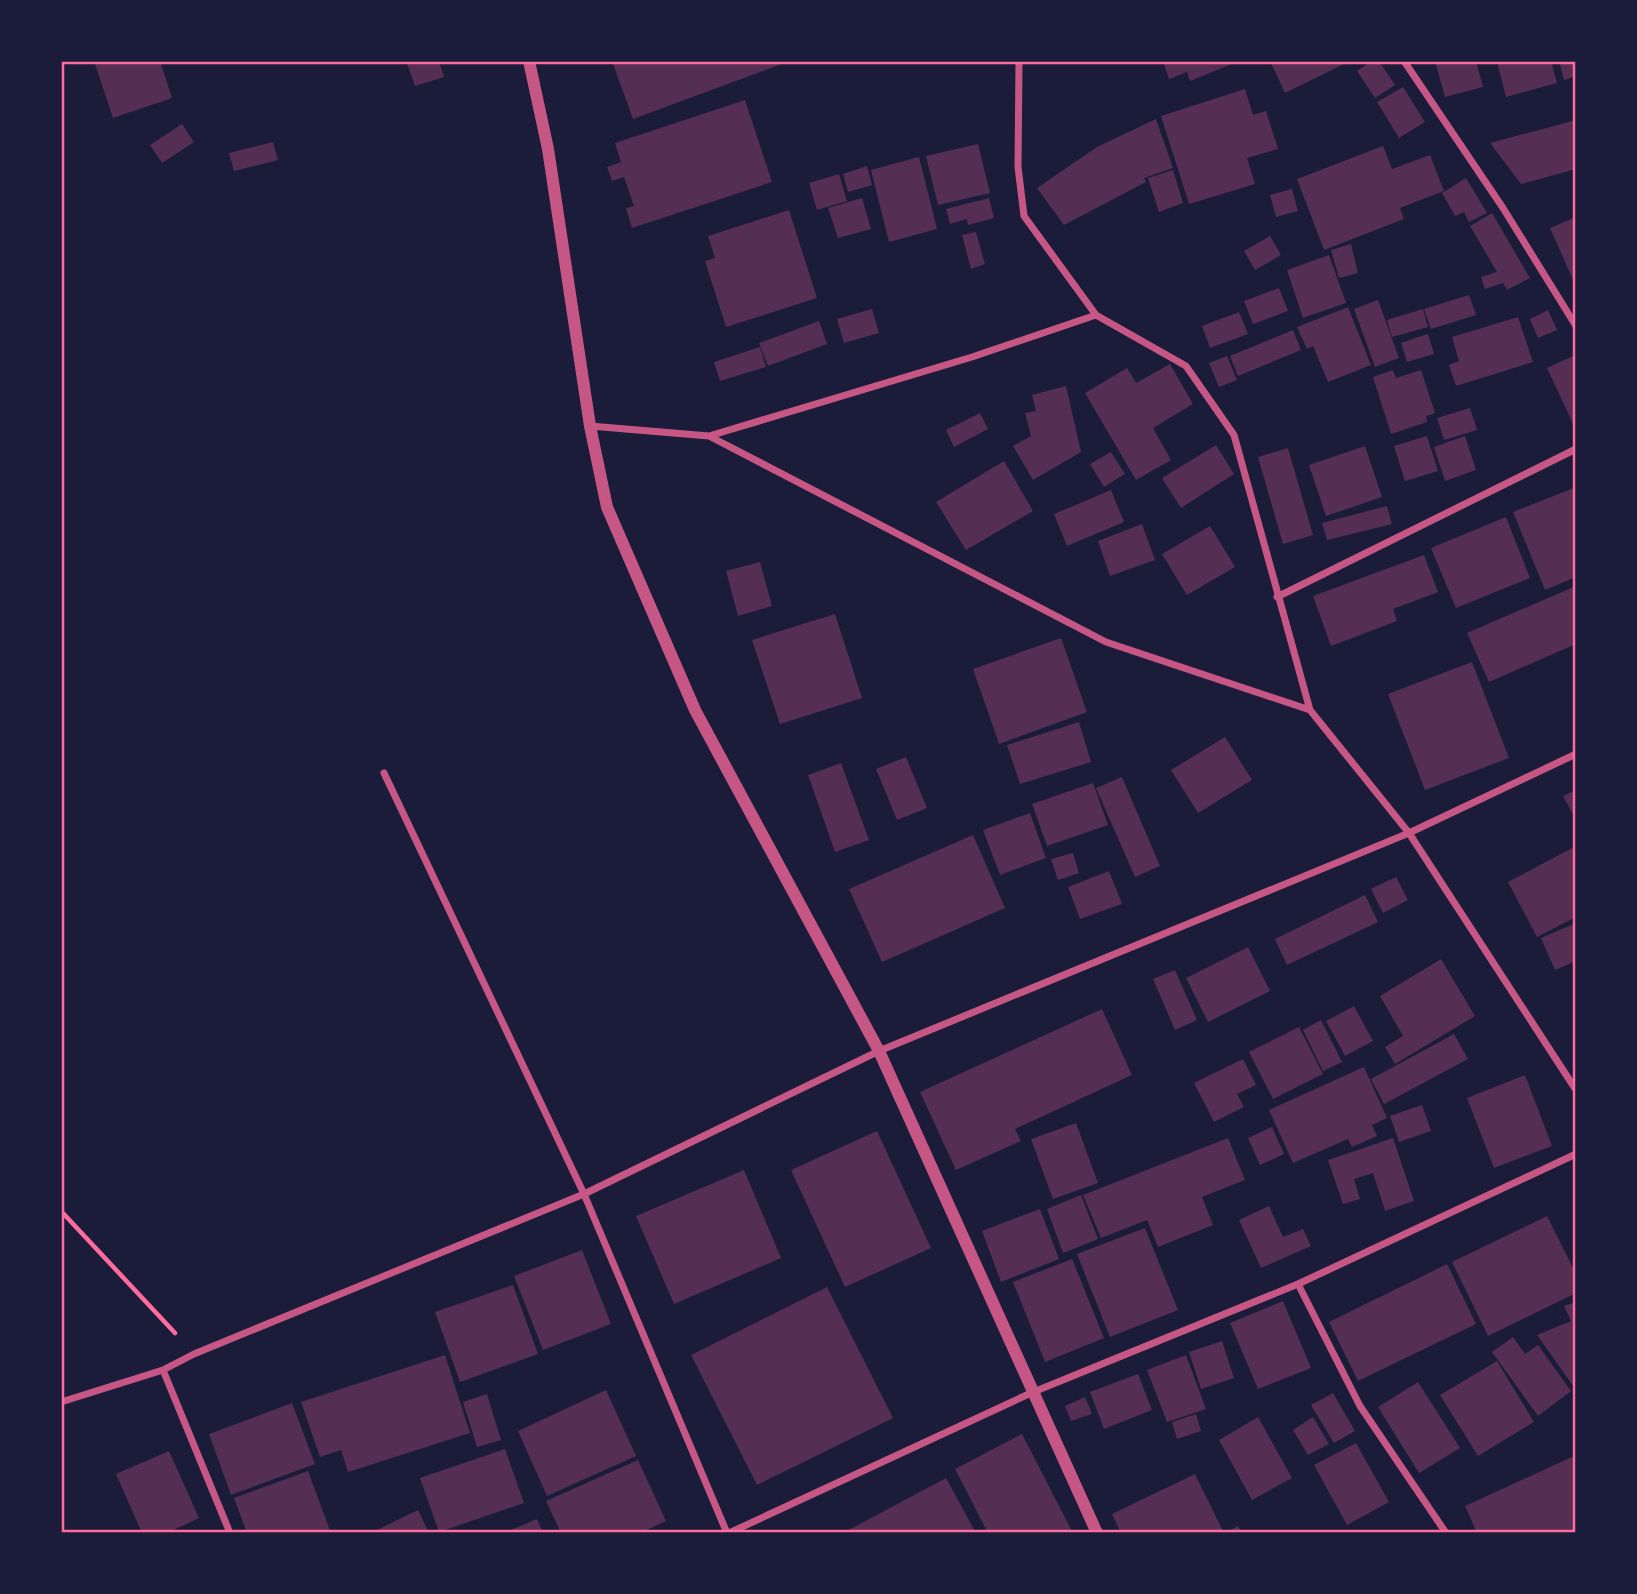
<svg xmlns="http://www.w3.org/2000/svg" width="1637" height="1594" font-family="'Fira Sans',sans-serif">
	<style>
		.building { fill: #542f53 }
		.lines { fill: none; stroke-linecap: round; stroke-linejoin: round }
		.path { stroke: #ff6b9d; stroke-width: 4.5 }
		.minor { stroke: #c65784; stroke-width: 7 }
		.tertiary { stroke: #c65784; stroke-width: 12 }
		.neatline { fill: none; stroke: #ff6b9d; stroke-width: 2.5 }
	</style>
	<rect width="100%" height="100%" fill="#1b1b3a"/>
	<!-- building -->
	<path class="building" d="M94 61H160L172 98 113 118Z
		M406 61H439L444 77 415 86Z
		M612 61H787V62L633 119Z
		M1163 61H1239L1190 81 1187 72 1169 79Z
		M1270 61H1350L1285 93Z
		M1372 61H1379L1395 85 1375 98 1357 71Z
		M1435 61H1476L1483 87 1445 97Z
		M1551 61 1557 83 1506 97 1497 62Z
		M1559 61H1576V76L1564 80Z
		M1403 87 1425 122 1399 138 1377 102Z
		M1245 89 1253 115 1266 111 1278 149 1247 158 1255 184 1189 204 1161 116Z
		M745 100 772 182 632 228 626 208 634 206 624 177 612 181 607 167 621 162 615 143Z
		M1156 119 1173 168 1144 178 1146 182 1064 225 1037 188 1097 147Z
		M1576 120V169L1521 184 1490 143Z
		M182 124 194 142 162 163 150 145Z
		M273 142 278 160 234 171 229 153Z
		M978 144 990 193 938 205 926 156Z
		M1383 146 1392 169 1430 155 1444 191 1400 208 1404 219 1324 250 1297 179Z
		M919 157 937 229 889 242 871 170Z
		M867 166 872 185 848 192 843 174Z
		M1173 170 1183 203 1159 212 1148 178Z
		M839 174 847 201 817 210 809 183Z
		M1466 178 1487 213 1469 222 1464 212 1455 216 1442 193Z
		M1292 189 1298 211 1276 217 1270 195Z
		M862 198 871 229 838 238 828 208Z
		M989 198 994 218 968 225 967 219 950 224 946 209Z
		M789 210 817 298 726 327 705 261 715 258 708 236Z
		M1492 213 1530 278 1507 290 1503 283 1485 289 1481 277 1497 272 1470 226Z
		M1576 217V279L1573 280 1550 228Z
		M976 232 985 264 971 269 962 235Z
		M1270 236 1281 255 1255 270 1244 251Z
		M1351 244 1358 273 1339 278 1331 250Z
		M1329 255 1346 303 1303 318 1287 270Z
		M1279 288 1288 311 1253 324 1244 301Z
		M1469 295 1476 315 1431 329 1424 309Z
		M1378 300 1399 358 1375 367 1354 309Z
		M1348 307 1371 365 1328 382 1313 346 1307 349 1297 327Z
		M872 309 879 333 844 343 837 319Z
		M1423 309 1428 327 1392 337 1387 320Z
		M1548 310 1557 330 1538 338 1530 319Z
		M1239 312 1248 334 1210 348 1202 326Z
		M1518 317 1533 362 1456 386 1449 365 1459 361 1452 337Z
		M819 321 827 344 768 366 759 343Z
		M1293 330 1301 350 1238 376 1230 356Z
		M1428 334 1434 354 1407 362 1401 343Z
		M760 347 766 367 720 381 714 362Z
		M1227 356 1237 380 1219 387 1209 363Z
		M1573 356 1576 363 1574 426 1547 368Z
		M1170 364 1193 404 1153 428 1171 460 1136 480 1085 393 1127 368 1136 383Z
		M1393 370 1396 378 1421 370 1435 413 1426 416 1427 422 1391 434 1373 377Z
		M1066 386 1081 452 1033 480 1013 446 1031 436 1025 413 1036 411 1032 395Z
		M1470 408 1477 430 1444 440 1437 418Z
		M980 413 988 429 954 447 946 430Z
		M1427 436 1438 471 1405 481 1394 446Z
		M1465 436 1476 470 1445 481 1434 447Z
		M1216 445 1234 474 1181 508 1162 478Z
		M1365 446 1382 497 1326 516 1309 465Z
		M1288 448 1313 535 1283 544 1258 457Z
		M1111 452 1125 474 1104 487 1090 464Z
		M1004 461 1033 511 966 550 936 502Z
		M1576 487V577L1545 590 1513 512Z
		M1111 490 1124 522 1067 546 1054 514Z
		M1387 506 1392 524 1327 540 1322 523Z
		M1506 517 1530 578 1456 608 1431 548Z
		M1142 524 1155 560 1110 576 1098 541Z
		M1210 526 1235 567 1187 595 1162 554Z
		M1424 555 1438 592 1393 609 1397 621 1331 646 1313 596Z
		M760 562 772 606 738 616 726 571Z
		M1576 586V644L1489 682 1467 633Z
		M835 614 862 698 780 724 752 640Z
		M1061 638 1087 712 999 744 973 669Z
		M1472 662 1509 758 1425 790 1388 694Z
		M1079 722 1091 762 1020 784 1007 745Z
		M1225 737 1252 780 1198 813 1171 770Z
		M906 757 927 808 897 820 876 769Z
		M841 763 869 840 835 852 808 775Z
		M1122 777 1160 866 1135 877 1096 788Z
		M1093 783 1108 825 1047 846 1032 804Z
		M1576 790V820L1563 796Z
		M1030 813 1046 858 1000 875 983 830Z
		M973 835 1005 908 882 962 849 889Z
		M1576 846V917L1537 937 1508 882Z
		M1073 853 1079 873 1058 880 1051 859Z
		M1109 871 1122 904 1080 919 1068 887Z
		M1396 877 1408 900 1383 913 1371 889Z
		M1365 895 1378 922 1287 965 1275 939Z
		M1576 923V961L1555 970 1541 938Z
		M1248 947 1270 991 1208 1022 1186 978Z
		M1441 959 1475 1016 1395 1064 1385 1047 1403 1036 1380 996Z
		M1175 970 1197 1020 1175 1030 1153 979Z
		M1354 1006 1373 1041 1345 1056 1326 1021Z
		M1102 1009 1132 1075 1015 1129 1021 1141 956 1170 920 1092Z
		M1321 1020 1342 1062 1323 1071 1303 1030Z
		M1299 1027 1323 1074 1273 1099 1249 1052Z
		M1454 1034 1468 1059 1384 1104 1371 1079Z
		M1243 1059 1256 1085 1237 1094 1244 1107 1214 1122 1194 1083Z
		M1364 1067 1387 1118 1372 1125 1377 1136 1352 1147 1348 1139 1293 1163 1269 1110Z
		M1525 1075 1552 1146 1494 1168 1467 1098Z
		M1422 1105 1431 1131 1399 1142 1390 1116Z
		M1076 1123 1098 1183 1053 1199 1031 1139Z
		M1272 1127 1284 1154 1260 1165 1248 1138Z
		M877 1131 931 1248 845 1287 791 1170Z
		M1228 1138 1245 1180 1202 1197 1213 1225 1158 1247 1147 1220 1101 1238 1083 1195Z
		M1393 1138 1414 1201 1385 1211 1373 1173 1354 1179 1360 1199 1343 1204 1328 1160Z
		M744 1170 781 1258 674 1304 636 1216Z
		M1081 1195 1098 1239 1063 1253 1047 1209Z
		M1269 1206 1283 1237 1303 1229 1311 1246 1261 1268 1239 1220Z
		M1040 1209 1059 1259 1001 1282 982 1231Z
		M1547 1216 1576 1274V1293L1488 1336 1452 1262Z
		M1145 1228 1178 1310 1110 1337 1077 1254Z
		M582 1250 611 1324 543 1350 514 1276Z
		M1072 1259 1104 1338 1045 1362 1013 1282Z
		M1447 1264 1476 1324 1358 1381 1329 1322Z
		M513 1285 538 1354 460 1382 435 1312Z
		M827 1287 893 1418 757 1485 691 1355Z
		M1283 1301 1311 1368 1258 1389 1230 1323Z
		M1576 1302V1390L1537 1335 1571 1321 1564 1306Z
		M1513 1337 1525 1354 1538 1345 1571 1391 1538 1416 1492 1352Z
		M1222 1341 1234 1378 1201 1389 1189 1352Z
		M445 1355 470 1433 348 1472 341 1450 320 1457 301 1402Z
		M1186 1355 1206 1409 1167 1422 1147 1370Z
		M1497 1361 1534 1422 1478 1456 1440 1395Z
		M1138 1374 1152 1410 1104 1429 1090 1392Z
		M1418 1382 1460 1448 1419 1473 1378 1407Z
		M606 1390 636 1456 547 1496 518 1431Z
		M1333 1393 1355 1431 1334 1443 1311 1405Z
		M487 1394 501 1440 477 1447 463 1402Z
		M1085 1397 1092 1414 1071 1421 1065 1406Z
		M292 1403 315 1464 231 1495 209 1434Z
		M1196 1414 1201 1431 1177 1439 1172 1422Z
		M1258 1417 1292 1478 1252 1500 1219 1440Z
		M1313 1417 1329 1444 1308 1455 1293 1430Z
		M1022 1434 1073 1533H988L955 1469Z
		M1356 1443 1389 1502 1347 1525 1314 1465Z
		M505 1449 524 1503 439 1532 420 1478Z
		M169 1451 199 1518 167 1533H142L116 1474Z
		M1576 1455V1533H1477L1465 1506Z
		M638 1460 666 1521 640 1533H561L546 1501Z
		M308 1471 331 1533H247L234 1498Z
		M1195 1474 1223 1531 1121 1533 1112 1514Z
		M946 1478 976 1533H843Z
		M418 1510 429 1533H371Z
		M537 1519 543 1533H504Z
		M1238 1526 1242 1533H1225Z"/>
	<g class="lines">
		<!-- path -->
		<path class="path" d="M61 1211 175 1333"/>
		<!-- minor -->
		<path class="minor" d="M1019 61 1018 167 1024 216 1096 315 1186 366 1234 435 1310 710
			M1404 61 1503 208 1576 326
			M590 426 709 436 1106 642 1310 710 1409 833 1576 1090
			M709 436 972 357 1096 315
			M1277 597 1576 449
			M384 773 584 1194 727 1533
			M1298 1284 1360 1406 1446 1533
			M163 1370 230 1533
			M61 1402 163 1370 194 1354 584 1194 879 1051 1409 833 1576 754
			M729 1533 1031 1393 1298 1284 1576 1154"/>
		<!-- tertiary -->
		<path class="tertiary" d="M529 61 548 149 590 426 607 507 695 710 879 1051 1097 1533"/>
	</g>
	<!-- border -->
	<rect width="1637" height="1594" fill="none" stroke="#1b1b3a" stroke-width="126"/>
	<rect x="63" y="63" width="1511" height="1468" class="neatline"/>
</svg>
